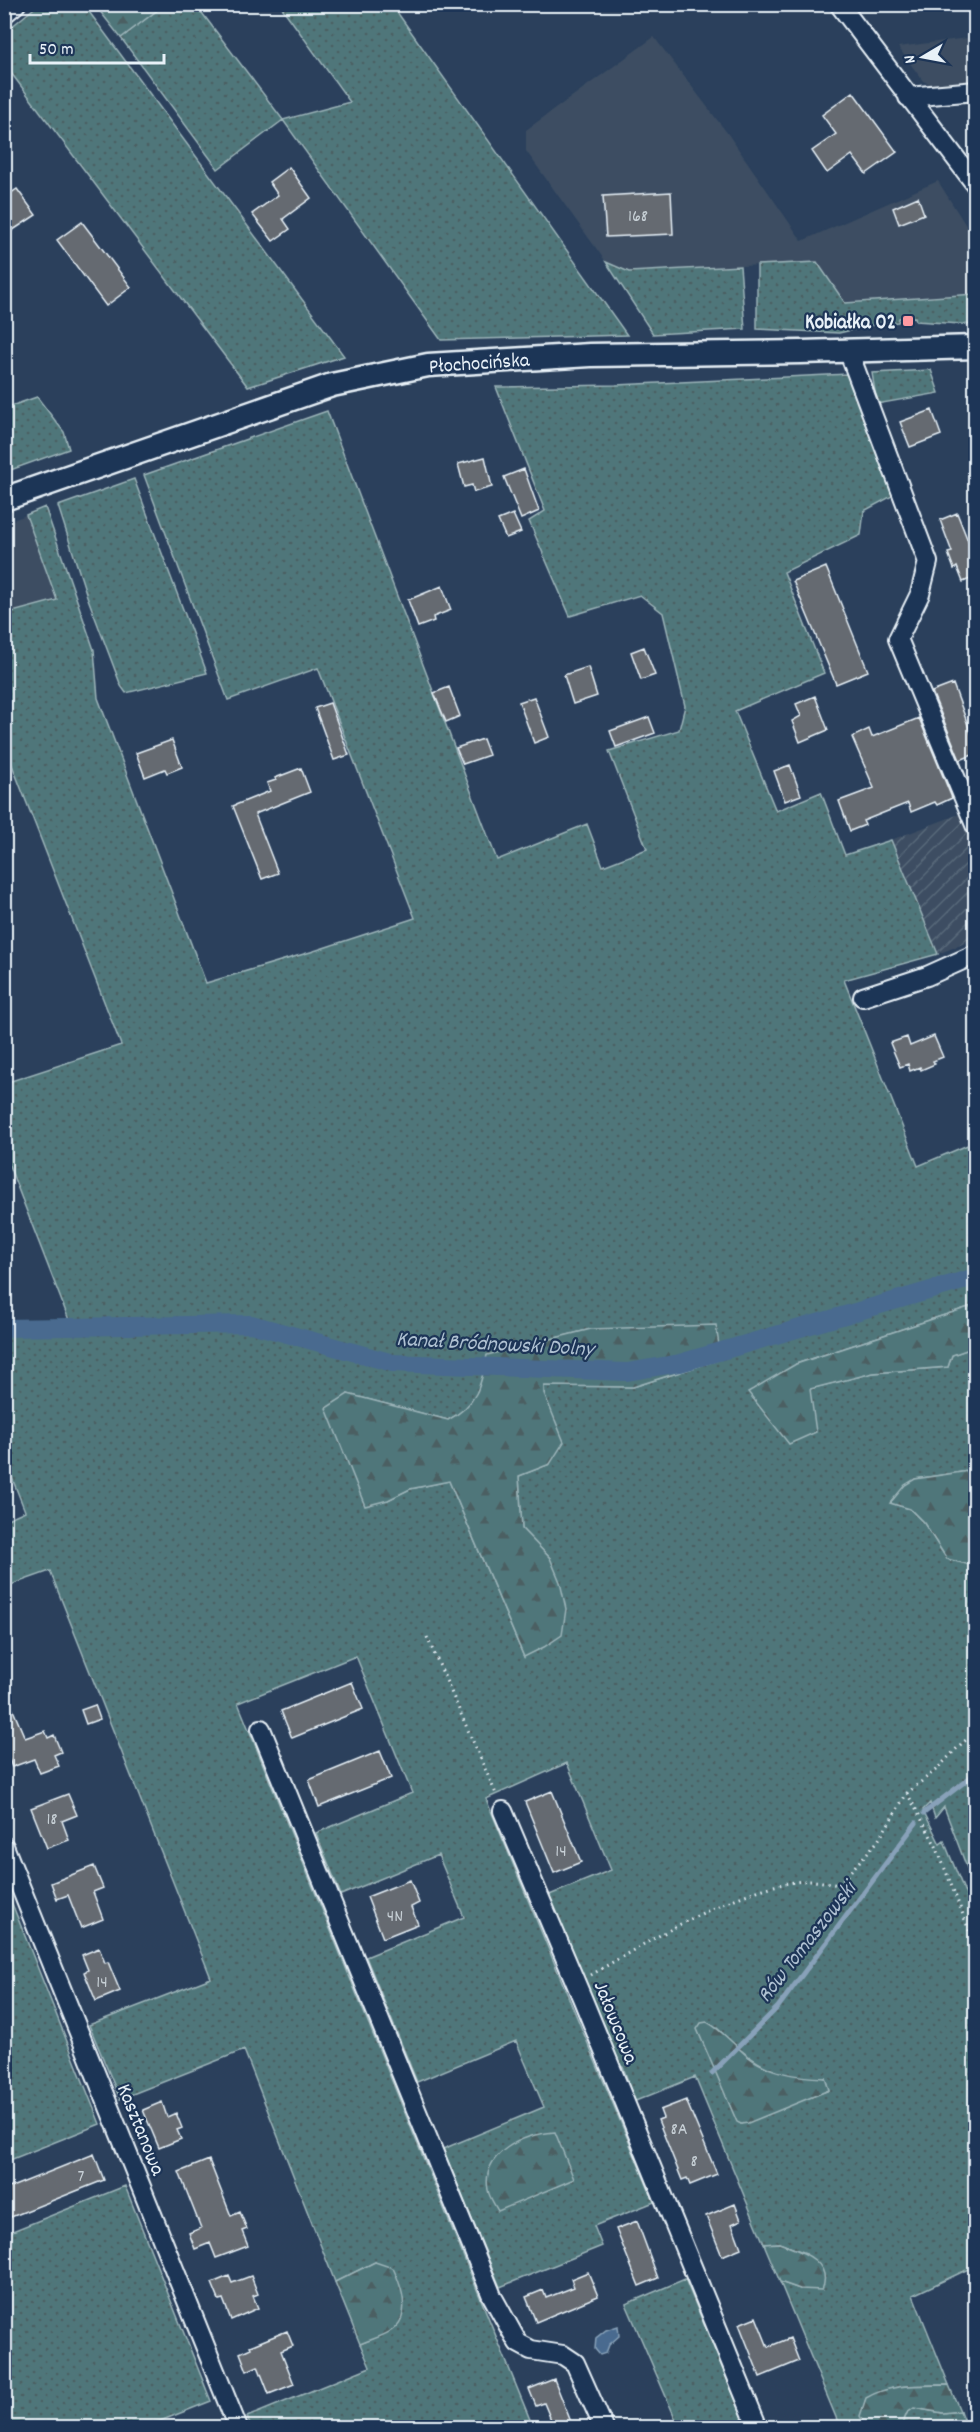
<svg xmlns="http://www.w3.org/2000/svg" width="980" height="2432" font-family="Dekko,sans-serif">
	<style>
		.built { fill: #3c4d62 }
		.industrial { fill: url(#industrial-furrows) }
		.grass { fill: url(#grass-dots); stroke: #9cb4b9; stroke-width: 1.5; fill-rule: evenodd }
		.forest { fill: url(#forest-firs); stroke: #9cb4b9; stroke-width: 1.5 }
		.water { fill: #486b8f; stroke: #88a1b9; stroke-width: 1.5 }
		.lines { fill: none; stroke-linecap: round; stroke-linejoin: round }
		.stream { stroke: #88a1b9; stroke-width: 5 }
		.canal { stroke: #486b8f; stroke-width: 18 }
		.building { fill: #656b71; stroke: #e8f1f8; stroke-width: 1.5 }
		.minor-casing { stroke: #e8f1f8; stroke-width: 22 }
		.major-casing { stroke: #e8f1f8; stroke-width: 27 }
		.path { stroke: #e8f1f8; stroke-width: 3; stroke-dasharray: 1.5 4.5; stroke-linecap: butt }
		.minor { stroke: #1d3557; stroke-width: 18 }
		.major { stroke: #1d3557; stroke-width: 22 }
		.poi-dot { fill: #ff9aa2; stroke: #1d3557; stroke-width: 2 }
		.labels { text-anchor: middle; stroke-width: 4.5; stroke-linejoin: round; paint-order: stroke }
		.number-label { font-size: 18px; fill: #c7d0d6 }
		.poi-label { font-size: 21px; font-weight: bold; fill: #e8f1f8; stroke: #1d3557; text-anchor: end }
		.street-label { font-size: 21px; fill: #e8f1f8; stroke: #1d3557 }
		.water-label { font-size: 22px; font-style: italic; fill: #b0c2d3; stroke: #1d3557 }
	</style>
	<defs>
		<pattern id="industrial-furrows" width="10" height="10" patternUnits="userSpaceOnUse" patternTransform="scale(1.5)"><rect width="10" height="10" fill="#3c4d62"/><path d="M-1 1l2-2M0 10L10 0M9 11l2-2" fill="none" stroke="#586779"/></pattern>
		<pattern id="grass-dots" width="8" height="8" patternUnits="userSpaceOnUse" patternTransform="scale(1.5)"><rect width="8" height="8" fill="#50767a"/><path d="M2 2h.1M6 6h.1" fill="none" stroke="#4b5f62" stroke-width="1.8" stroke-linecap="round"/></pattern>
		<pattern id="forest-firs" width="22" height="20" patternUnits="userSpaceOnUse" patternTransform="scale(1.5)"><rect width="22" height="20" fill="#50767a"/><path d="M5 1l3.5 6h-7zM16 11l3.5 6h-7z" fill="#4b5f62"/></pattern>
	</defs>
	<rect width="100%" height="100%" fill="#2b405c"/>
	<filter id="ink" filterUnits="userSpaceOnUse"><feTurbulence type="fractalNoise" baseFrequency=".0167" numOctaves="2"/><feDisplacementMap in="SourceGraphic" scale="12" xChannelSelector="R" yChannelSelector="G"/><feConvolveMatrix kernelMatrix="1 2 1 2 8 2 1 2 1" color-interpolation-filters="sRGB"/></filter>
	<g filter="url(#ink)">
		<!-- built -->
		<path class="built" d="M654 37 728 134 802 241 938 181 975 240V294L845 303 817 262 628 272 606 262 526 151V130Z
			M975 37V83L934 86 923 81 898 47Z
			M26 515 57 600 5 614V523Z"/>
		<!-- industrial -->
		<path class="industrial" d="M962 813 975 848V939L938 954 891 840Z"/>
		<!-- grass -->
		<path class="grass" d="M38 5H84L344 356 248 387 5 65V32Z
			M164 5H196L283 120 350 102 280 5H392L627 335 441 340 283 120 218 169 121 38Z
			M606 262 629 272 740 266 745 329 653 334Z
			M817 262 845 303 975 294V325L916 321 915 317 899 318 898 322 882 323 839 333 757 329V265Z
			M931 370 939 393 877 404 872 373Z
			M848 374 894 495 864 511 861 535 784 572 824 673 735 711 776 811 821 792 845 855 891 840 938 954 844 980 918 1166 975 1142V1305L796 1364 810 1389 873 1373 948 1367 952 1355 975 1347V1470L915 1479 891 1503 910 1509 924 1523 947 1559 975 1566V1889L944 1807 935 1818 930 1803 923 1810 940 1844 944 1841 976 1920 975 2266 913 2295 949 2385C919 2385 892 2383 866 2399L861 2416 866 2427H840L780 2282 800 2289 806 2253 779 2243 764 2244 695 2077 633 2102 626 2086 628 2081 623 2067 617 2065 547 1896 611 1870 567 1763 486 1799 654 2202 594 2226 602 2246 500 2287 443 2149 544 2107 516 2041 417 2082 366 1957 464 1917 438 1855 341 1895 316 1833 412 1793 356 1656 238 1703 533 2427H251L247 2417 370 2367 360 2344 386 2333 375 2262 335 2282 244 2050 120 2099 89 2025 211 1978 50 1571 5 1587V1520L25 1511 5 1460V1323L69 1320 5 1155V1083L121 1045 5 747V614L57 600 26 515 45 507 94 650 98 698 206 983 314 951 415 918 318 668 228 700 144 475 327 411 497 860 587 824 603 866 647 849 609 751 679 730 685 706 663 613 640 595 570 616 529 521 545 511 496 387 616 385ZM591 1329 721 1359 633 1387 544 1385 550 1464 519 1476 522 1529 550 1558 524 1657 449 1481 410 1489 388 1500 348 1394 448 1420C478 1404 481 1387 488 1355ZM717 2028C737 2049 762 2070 791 2076 802 2079 814 2078 825 2078L829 2090 741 2124 737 2121 698 2029Z
			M37 397 64 432 69 449 5 472V408Z
			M134 479 207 673 126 693 121 686 87 596 58 506Z
			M5 1886 100 2124 5 2162H4Z
			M125 2186 211 2401 145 2427H5V2234Z
			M685 2279 747 2427H679L627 2306 626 2304Z
			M914 2408 942 2413 960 2411 966 2427 901 2428 907 2413Z"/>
		<!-- forest -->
		<path class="forest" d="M95 5H164L121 38Z
			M975 1305V1347L952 1355 948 1367 873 1373 810 1389 816 1432 789 1444 748 1392 796 1364Z
			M716 1325 721 1359 633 1387 544 1386V1393L564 1442 550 1464 519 1476 522 1529 550 1558 560 1582 566 1609 562 1635 544 1647 524 1657 449 1481 410 1489 388 1500 365 1506 326 1408 348 1394 448 1420C477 1405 481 1386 487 1355L591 1329Z
			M975 1470H976L975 1566 947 1559 924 1523 910 1509 890 1503 905 1485 915 1479Z
			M707 2022C722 2030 733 2044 746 2055 768 2073 797 2077 825 2078L829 2090 748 2123 741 2124 737 2122 697 2029 701 2023Z
			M555 2132 574 2179 498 2211C495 2205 489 2197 488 2190 481 2152 524 2134 555 2132Z
			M779 2243C800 2251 834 2261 822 2290L800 2289 780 2282 764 2244Z
			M375 2262 393 2268C401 2285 411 2312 396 2327 387 2336 371 2339 360 2344L335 2282Z
			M949 2385 960 2411 943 2413 914 2408 907 2413 901 2427 865 2426 860 2416 866 2398C892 2383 919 2386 949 2385Z"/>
		<!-- water -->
		<path class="water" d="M618 2326 619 2336 609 2345 606 2353 600 2355 595 2349 596 2338 606 2330Z"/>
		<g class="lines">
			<!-- stream -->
			<path class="stream" d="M924 1813 976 1773
				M712 2073 778 2007 916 1823"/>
			<!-- canal -->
			<path class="canal" d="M4 1328 251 1324 393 1363 627 1372 680 1363 976 1277"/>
		</g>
		<!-- building -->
		<path class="building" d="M853 92 897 152 866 174 852 155 827 173 812 151 836 134 822 115Z
			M289 167 311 198 283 219 290 229 273 241 252 214 278 195 269 182Z
			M17 189 36 215 4 236V198Z
			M671 192 673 234 606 237 603 196Z
			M918 197 924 214 899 224 893 208Z
			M82 222 131 287 106 306 57 240Z
			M932 410 941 435 910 447 900 422Z
			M485 457 492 487 474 492 472 485 464 487 458 464Z
			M524 469 539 511 521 519 504 477Z
			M957 513 970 546 975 543V577L963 582 957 567 954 569 948 553 952 552 940 520Z
			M513 514 521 532 506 538 498 520Z
			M826 567 868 671 836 684 793 581Z
			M442 586 451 610 433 617 434 621 418 627 408 600Z
			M644 647 655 675 641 680 631 652Z
			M588 667 597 696 573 704 564 675Z
			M953 684 975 744V754L960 760 932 692Z
			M449 687 460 716 446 722 434 693Z
			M815 696 828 730 800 742 792 721 801 716 796 704Z
			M534 697 549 737 534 743 519 702Z
			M330 703 349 755 334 760 315 708Z
			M649 717 655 733 616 747 610 731Z
			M919 718 952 798 937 805 935 802 911 812 908 803 863 821 865 825 850 831 839 801 874 788 852 737 869 729 872 737Z
			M483 739 489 755 463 764 456 748Z
			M172 740 182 767 167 773 165 769 145 777 136 753Z
			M790 765 801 795 785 801 774 771Z
			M301 768 310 792 255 814 278 873 262 879 233 806 270 791 267 783 276 780 275 778Z
			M934 1036 943 1057 933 1061 935 1064 921 1070 920 1067 910 1071 908 1064 900 1067 890 1043 907 1037 910 1046Z
			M352 1682 363 1709 292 1738 281 1711Z
			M4 1689 25 1738 45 1731 48 1738 54 1735 61 1752 54 1755 59 1766 40 1773 34 1759 12 1767 4 1747Z
			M95 1705 100 1719 86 1724 81 1710Z
			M380 1751 391 1778 319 1807 309 1780Z
			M552 1791 581 1862 554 1873 525 1802Z
			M68 1794 77 1815 62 1821 69 1840 47 1848 31 1808Z
			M94 1866 103 1888 93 1892 103 1919 81 1928 68 1895 57 1899 51 1883Z
			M410 1880 419 1903 411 1907 418 1924 383 1938 367 1897Z
			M99 1948 105 1963 108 1962 120 1991 96 2001 84 1972 88 1970 82 1955Z
			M686 2100 717 2174 690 2185 687 2178 682 2180 658 2120 663 2118 660 2110Z
			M162 2102 167 2117 176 2113 182 2128 177 2130 181 2139 159 2148 143 2110Z
			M94 2154 104 2180 11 2217 4 2201V2190Z
			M209 2160 231 2216 240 2212 247 2229 242 2231 248 2246 216 2258 210 2243 195 2249 189 2233 201 2228 179 2172Z
			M735 2204 741 2220 732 2224 741 2248 722 2256 706 2216Z
			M637 2221 658 2278 639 2286 616 2229Z
			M588 2272 598 2296 536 2322 526 2297 543 2290 546 2298 574 2287 571 2279Z
			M229 2276 232 2283 251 2276 258 2294 253 2296 258 2308 231 2320 223 2299 219 2300 212 2283Z
			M756 2317 768 2347 790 2338 799 2361 760 2377 739 2324Z
			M287 2331 293 2346 281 2351 294 2384 269 2394 258 2366 247 2371 240 2353 251 2348 250 2346Z
			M554 2379 573 2427H554L544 2403 536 2406 529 2389Z"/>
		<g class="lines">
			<!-- minor casing -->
			<g class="minor-casing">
				<path id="minor" d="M839 4 976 185
					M4 14 16 4
					M908 97 976 91
					M848 350 928 562 920 594 898 639 976 827
					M863 997 927 976 976 954
					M261 1729 492 2296 518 2343 531 2350 563 2355 575 2363 604 2428
					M503 1811 583 2000 758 2428
					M4 1846 238 2428"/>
			</g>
			<!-- major casing -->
			<g class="major-casing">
				<path id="major" d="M4 499 332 385 428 365 590 355 801 352 976 347"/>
			</g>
			<!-- path -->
			<path class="path" d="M427 1637 497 1796
				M907 1793 936 1846 976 1948
				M591 1975C647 1942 746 1881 810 1881 819 1881 829 1883 838 1885L878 1841 907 1793 937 1769 962 1743 976 1733"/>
			<!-- minor -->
			<use href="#minor" class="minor"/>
			<!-- major -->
			<use href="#major" class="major"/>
		</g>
	</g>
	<!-- markers -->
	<rect class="poi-dot" x="902" y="315" width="12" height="12" rx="3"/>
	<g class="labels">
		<!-- number labels -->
		<g class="number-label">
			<text x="638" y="221">168</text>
			<text x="52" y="1824">18</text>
			<text x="561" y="1856">14</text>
			<text x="395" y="1921">4N</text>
			<text x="102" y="1987">14</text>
			<text x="679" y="2134">8A</text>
			<text x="694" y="2166">8</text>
			<text x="81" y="2181">7</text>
		</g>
		<!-- poi labels -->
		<g class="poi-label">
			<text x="896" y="328">Kobiałka 02</text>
		</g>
		<!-- street labels -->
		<g class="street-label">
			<text transform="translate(479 362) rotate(-4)" y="7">Płochocińska</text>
			<text transform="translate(617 2022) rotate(68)" y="7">Jałowcowa</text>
			<text transform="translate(142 2129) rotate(68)" y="7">Kasztanowa</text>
		</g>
		<!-- water labels -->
		<g class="water-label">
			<text transform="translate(495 1342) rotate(3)" y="8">Kanał Bródnowski Dolny</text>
			<text transform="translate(805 1941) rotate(-52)" y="8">Rów Tomaszowski</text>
		</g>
	</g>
	<!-- margin -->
	<rect width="980" height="2432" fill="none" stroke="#1d3557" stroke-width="24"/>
	<rect x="12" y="12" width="956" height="2408" fill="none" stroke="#e8f1f8" stroke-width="2" filter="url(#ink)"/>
	<!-- north arrow -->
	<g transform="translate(923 57) rotate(260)" stroke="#1d3557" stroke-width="4.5" paint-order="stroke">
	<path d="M0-4.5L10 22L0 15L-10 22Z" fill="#e8f1f8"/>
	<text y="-9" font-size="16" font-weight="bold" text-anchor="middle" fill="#e8f1f8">N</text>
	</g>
	<!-- scale -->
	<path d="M30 54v9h134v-9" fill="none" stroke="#e8f1f8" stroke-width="3"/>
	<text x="39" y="54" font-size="18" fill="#e8f1f8" stroke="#1d3557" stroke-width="4.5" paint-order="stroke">50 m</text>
</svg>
